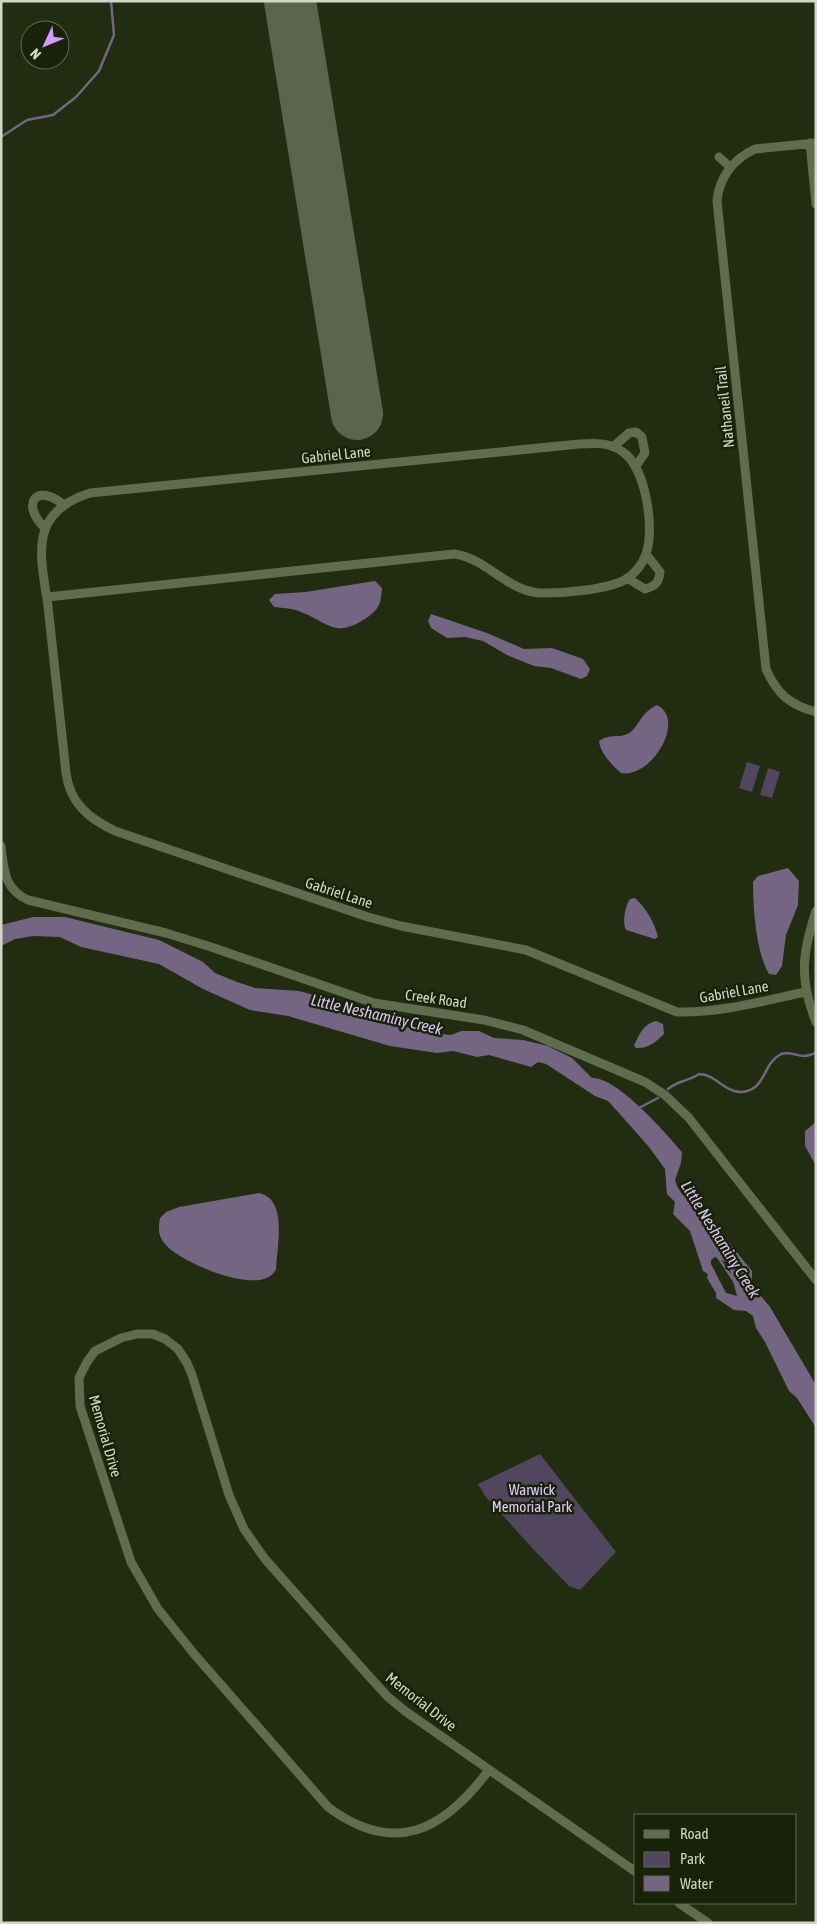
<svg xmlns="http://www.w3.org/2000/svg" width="817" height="1924" font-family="'Asap Condensed',sans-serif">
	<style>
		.green { fill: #52465f }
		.water { fill: #746582; fill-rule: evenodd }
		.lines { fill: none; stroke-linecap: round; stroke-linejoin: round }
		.stream { stroke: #746582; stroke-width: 2.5 }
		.runway { stroke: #5b654e; stroke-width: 52 }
		.minor { stroke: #5f6c4e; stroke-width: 9 }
		.labels { text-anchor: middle; stroke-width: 5; stroke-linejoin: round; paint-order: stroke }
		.street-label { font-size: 15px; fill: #cfd7c6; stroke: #182208 }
		.park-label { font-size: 15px; fill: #e3c8fe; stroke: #182208 }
		.water-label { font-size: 16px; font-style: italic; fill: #dec3f9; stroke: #182208 }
	</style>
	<rect width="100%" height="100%" fill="#212c11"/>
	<!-- green -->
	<path class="green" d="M747 762 760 766 752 792 739 788Z
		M768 768 780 772 772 798 760 795Z
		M540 1454 616 1552 580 1590 569 1586 534 1550 485 1496 478 1484Z"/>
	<!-- water -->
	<path class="water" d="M375 581 382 588C381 603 380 608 368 617 335 639 331 624 301 612 293 608 283 608 274 607L269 600 275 594 305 592Z
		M431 614 487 633 524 649 552 648 583 659 590 669 587 676 581 679 551 668 534 666 507 655 483 641 465 637 447 638 431 628 428 621Z
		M657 705C687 720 651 779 621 773 612 765 600 753 599 741 611 733 619 739 629 733 639 727 640 713 657 705Z
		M788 868 799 881 798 905 786 935 782 966 776 975 769 974C756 952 753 908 753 882L758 876Z
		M635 898C646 908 655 923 658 937L655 939 626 930C622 923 625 906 630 899Z
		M33 917H65L159 940 203 962 215 973 237 982 255 988 299 991 328 999 383 1021 425 1032 451 1035 461 1031H479L494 1038 523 1040 548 1046 572 1058 592 1078C616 1076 666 1133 682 1152L681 1163 675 1180 677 1186 682 1194 703 1211 752 1271V1285L770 1307 816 1385V1428L797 1398 789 1391 765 1342 756 1328 753 1316 746 1311 734 1310 716 1298V1293L707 1278 708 1274 703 1271 690 1231 673 1214 675 1202 667 1194 665 1169 649 1147 618 1112 608 1101 595 1096 546 1064 538 1062 531 1067 489 1055 477 1057 453 1051 437 1053 390 1046 288 1016 250 1010 203 989 159 964 81 947 60 937 33 936 15 939 1 946V925ZM715 1257 728 1263 737 1296 726 1293 711 1264V1260Z
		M656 1021 663 1024 664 1034C656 1042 648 1049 636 1048L634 1045C640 1034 643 1024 656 1021Z
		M816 1122V1166L805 1146V1131Z
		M259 1193C288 1199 277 1246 276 1269 264 1299 179 1262 165 1244 158 1236 158 1228 160 1218L166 1212 179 1207Z"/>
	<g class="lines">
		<!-- stream -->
		<path class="stream" d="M1 137 27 120 53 115 76 97 99 71 114 35 111 1
			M668 1089C679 1080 687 1082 699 1074 715 1074 724 1092 741 1092 766 1091 762 1064 781 1054 789 1051 797 1056 804 1056 808 1056 812 1054 816 1053
			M637 1109 658 1098
			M718 1257 736 1284"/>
		<!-- runway -->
		<path class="runway" d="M290 1 357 414"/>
		<!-- minor -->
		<path class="minor" d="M810 143 816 204
			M816 143 755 149C733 159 719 178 717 201L766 669C777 694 790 705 816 712
			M719 157 730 167
			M613 447 629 433 636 432 642 437 645 453 636 466
			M45 528C20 504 36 482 64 505
			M627 578 645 589C655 586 659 583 660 572L646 554
			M47 597 454 554C487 558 508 593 543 593 564 593 610 590 628 578 636 572 643 563 646 554 655 529 646 468 623 452 610 442 594 443 579 444L90 493C71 499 52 510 45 530 37 552 45 583 48 606 54 661 60 717 66 773 70 803 88 818 115 831L368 917 401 926 526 950 677 1012C721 1013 763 1001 805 992
			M1 846C4 870 4 889 28 900L166 933 211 947 374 1003 484 1020 523 1030 645 1082 665 1095 689 1118 816 1280
			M816 911C802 954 799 979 816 1022
			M489 1770C444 1830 395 1857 328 1807L195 1655 158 1609 131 1562 80 1406 79 1378 87 1362 95 1351 121 1338 137 1334H153L165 1339 178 1349 187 1363 192 1375 229 1495 244 1529 265 1559 367 1674 388 1697 405 1711 636 1872
			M679 1903 708 1923"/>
	</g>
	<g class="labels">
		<!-- street labels -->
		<g class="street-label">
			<text transform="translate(725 407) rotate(-96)" y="5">Nathaneil Trail</text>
			<text transform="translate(336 455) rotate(-6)" y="5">Gabriel Lane</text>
			<text transform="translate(339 893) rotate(18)" y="5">Gabriel Lane</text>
			<text transform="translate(734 992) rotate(-10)" y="5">Gabriel Lane</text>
			<text transform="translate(436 999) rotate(8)" y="5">Creek Road</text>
			<text transform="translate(105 1436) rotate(74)" y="5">Memorial Drive</text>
			<text transform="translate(421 1702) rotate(38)" y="5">Memorial Drive</text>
		</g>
		<!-- park labels -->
		<g class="park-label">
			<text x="532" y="1495">Warwick<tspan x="532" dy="17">Memorial Park</tspan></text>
		</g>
		<!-- water labels -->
		<g class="water-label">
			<text transform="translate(377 1014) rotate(13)" y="6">Little Neshaminy Creek</text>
			<text transform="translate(721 1239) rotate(58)" y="6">Little Neshaminy Creek</text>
		</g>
	</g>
	<!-- border -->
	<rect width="817" height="1924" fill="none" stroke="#cfd7c6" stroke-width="5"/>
	<!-- legend -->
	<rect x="634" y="1814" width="162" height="90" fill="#182208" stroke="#616a54"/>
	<rect x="644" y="1830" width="25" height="8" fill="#5f6c4e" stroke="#616a54"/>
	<text x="680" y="1839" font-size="15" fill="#cfd7c6">Road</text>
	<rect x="644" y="1852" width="25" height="15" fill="#52465f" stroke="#616a54"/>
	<text x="680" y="1864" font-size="15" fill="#cfd7c6">Park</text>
	<rect x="644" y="1876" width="25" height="15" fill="#746582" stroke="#616a54"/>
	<text x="680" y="1889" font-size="15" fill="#cfd7c6">Water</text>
	<!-- north arrow -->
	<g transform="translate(45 45) rotate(226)"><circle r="24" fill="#182208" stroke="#616a54"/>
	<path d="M0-4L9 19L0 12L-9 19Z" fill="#d09dff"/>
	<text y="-8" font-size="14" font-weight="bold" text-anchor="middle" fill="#cfd7c6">N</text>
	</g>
</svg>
